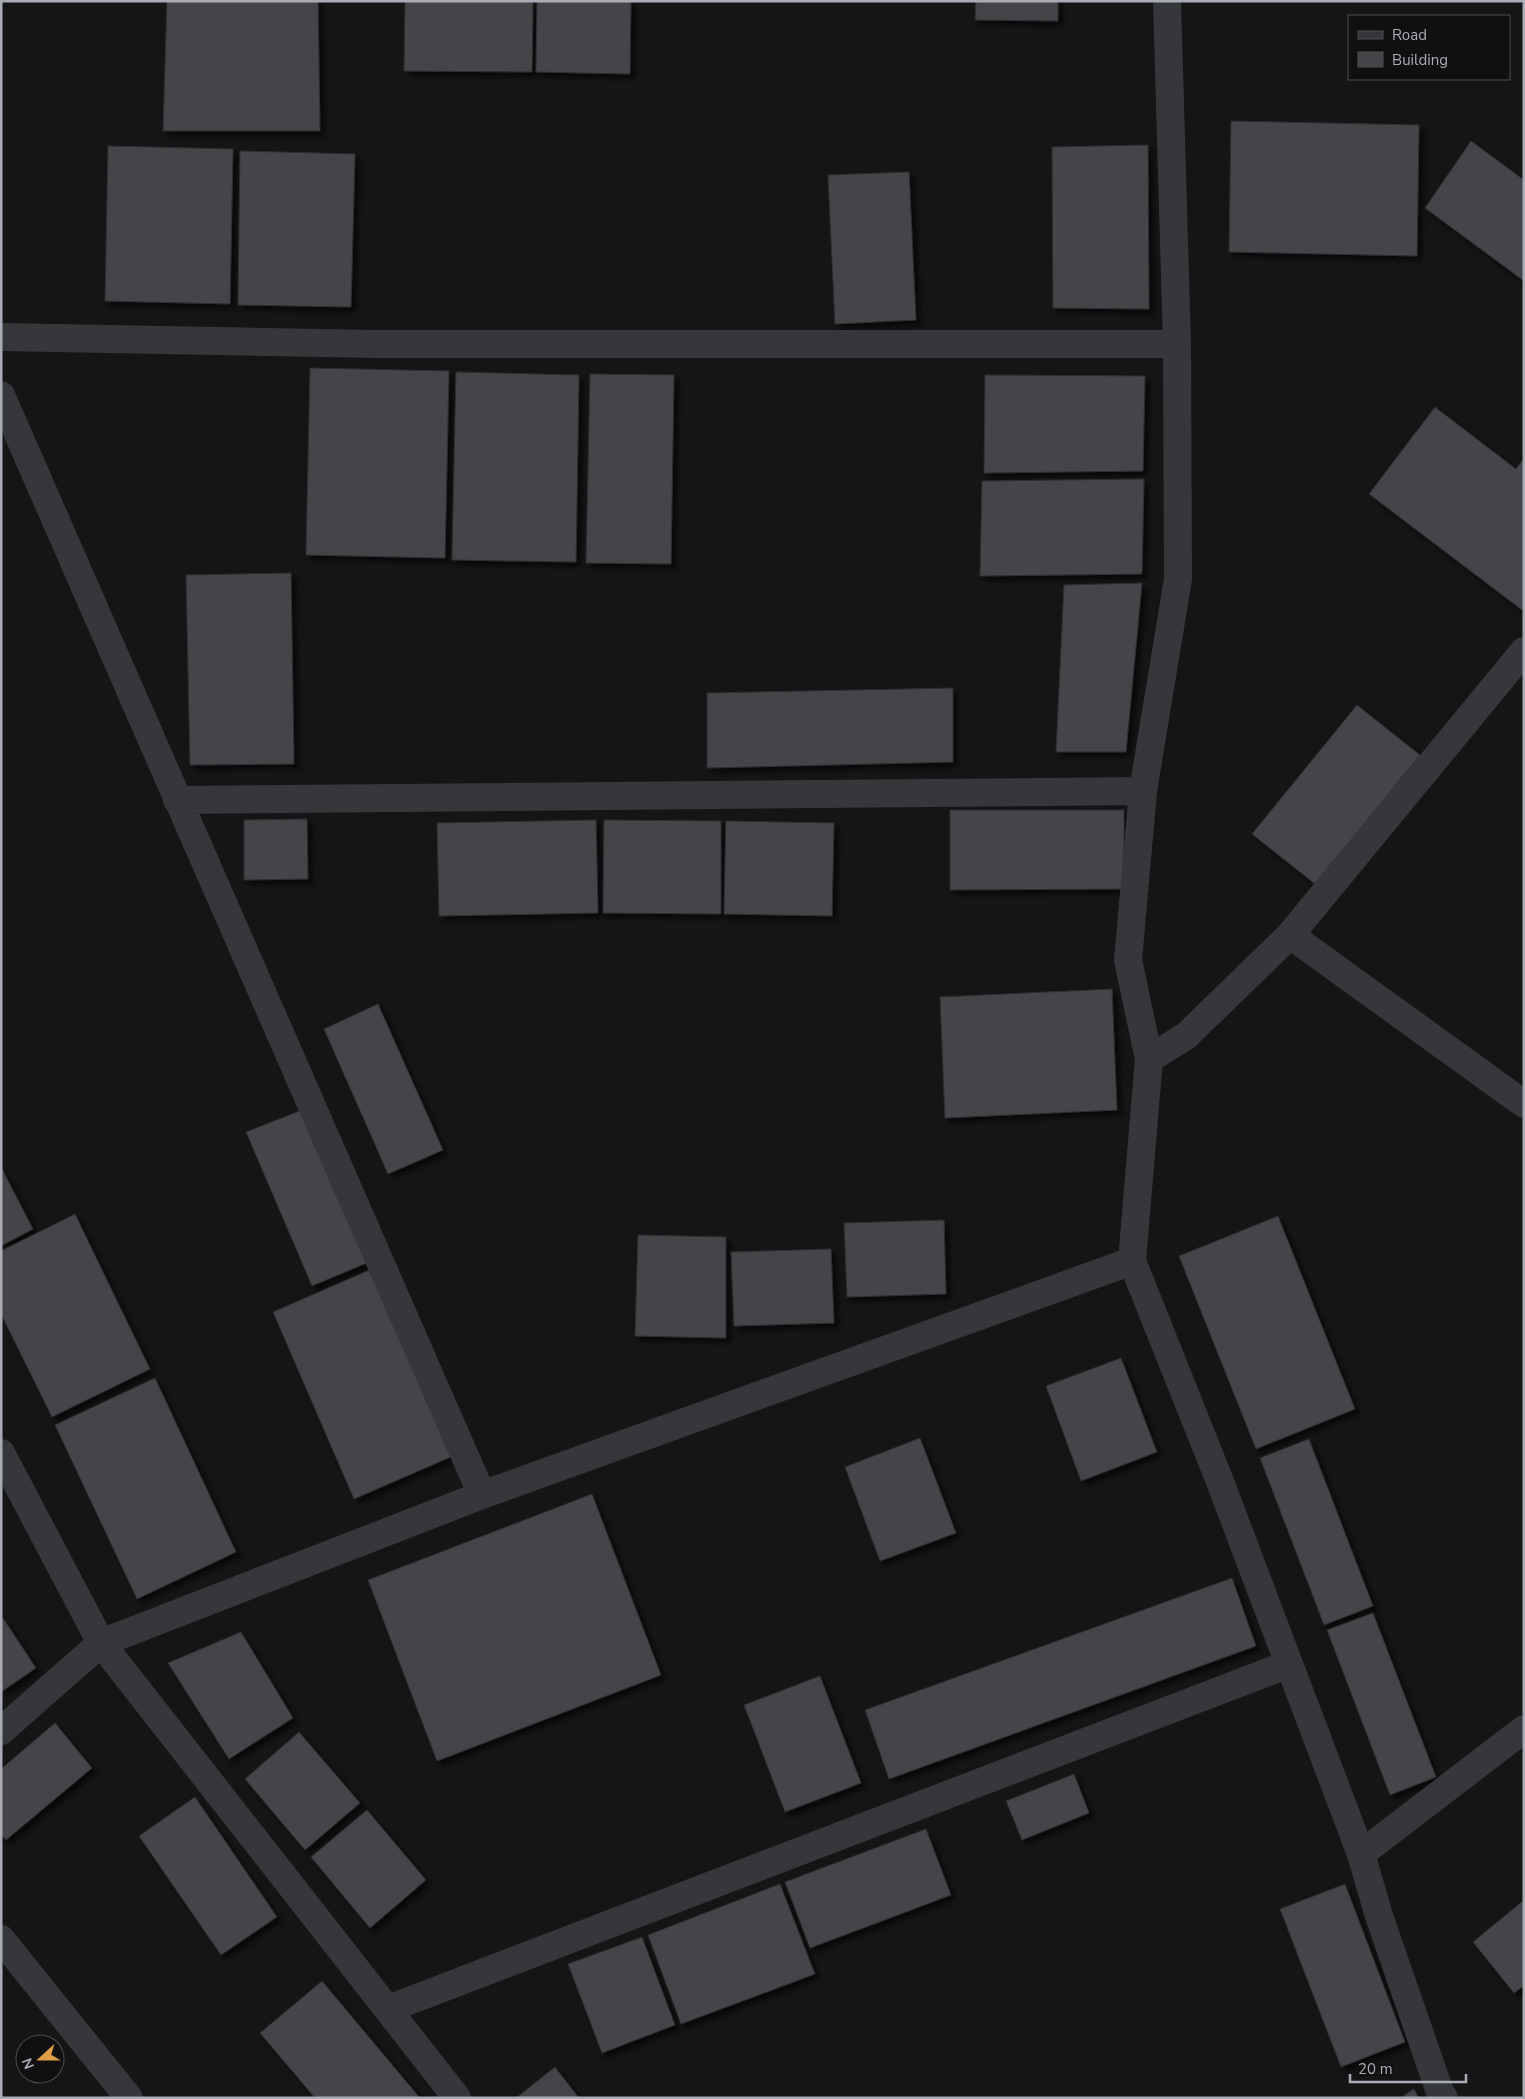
<svg xmlns="http://www.w3.org/2000/svg" width="1525" height="2099" font-family="'Nunito Sans',sans-serif">
	<style>
		.building { fill: #444549; stroke: #2f2f32; filter: url(#shadow) }
		.lines { fill: none; stroke-linecap: round; stroke-linejoin: round }
		.minor { stroke: #36373b; stroke-width: 28 }
	</style>
	<defs>
		<filter id="shadow"><feDropShadow dx="4.5" dy="4.5" stdDeviation="2.5" flood-color="#0009"/></filter>
	</defs>
	<rect width="100%" height="100%" fill="#151516"/>
	<!-- building -->
	<path class="building" d="M167 1H318L320 131H163Z
		M405 1H533L532 72 404 71Z
		M537 1H631L630 74 536 72Z
		M976 1H1058V21L975 20Z
		M1231 121 1419 125 1417 256 1229 252Z
		M1471 141 1524 180V281L1425 208Z
		M1148 145 1149 309 1053 308 1052 147Z
		M108 146 233 149 230 304 105 301Z
		M240 151 355 154 351 307 238 305Z
		M909 172 916 320 835 324 828 175Z
		M310 368 449 371 445 558 306 555Z
		M456 372 579 375 576 562 452 560Z
		M590 374 674 375 671 564 586 563Z
		M985 375 1145 376 1143 471 984 473Z
		M1435 407 1516 469 1524 458V608L1522 610 1369 494Z
		M1144 479 1142 574 980 576 982 481Z
		M291 573 294 764 190 765 186 575Z
		M1142 583 1126 752H1056L1064 585Z
		M953 688V762L707 768V693Z
		M1357 705 1420 755 1315 884 1252 834Z
		M950 810H1124V889L950 890Z
		M307 819 308 879 244 880V820Z
		M596 820 598 913 439 916 437 823Z
		M604 820 721 821V914L603 913Z
		M726 821 834 823 832 916 724 914Z
		M1112 989 1117 1110 945 1118 940 997Z
		M378 1004 443 1150 388 1174 324 1029Z
		M302 1110 369 1262 312 1286 246 1132Z
		M1 1167 33 1229 1 1246Z
		M75 1214 150 1369 52 1417 1 1314V1251Z
		M1278 1216 1355 1409 1256 1449 1179 1256Z
		M944 1220 946 1294 847 1297 844 1223Z
		M638 1235 726 1237V1338L635 1336Z
		M831 1249 834 1323 734 1326 731 1252Z
		M372 1269 453 1456 354 1499 273 1312Z
		M1121 1358 1157 1452 1081 1481 1046 1386Z
		M155 1378 236 1552 137 1599 55 1425Z
		M920 1438 956 1533 880 1561 845 1467Z
		M1309 1439 1373 1606 1324 1625 1260 1458Z
		M592 1494 661 1675 437 1761 368 1580Z
		M1232 1578 1256 1646 889 1779 865 1710Z
		M1373 1613 1436 1777 1390 1795 1327 1630Z
		M3 1618 36 1668 1 1692V1619Z
		M241 1632 293 1718 229 1759 168 1663Z
		M820 1676 861 1783 785 1812 744 1705Z
		M55 1723 92 1768 6 1840 1 1834V1769Z
		M299 1732 360 1803 305 1850 245 1779Z
		M1074 1774 1089 1813 1022 1840 1006 1801Z
		M195 1797 277 1917 221 1955 139 1836Z
		M367 1810 426 1880 370 1928 311 1857Z
		M926 1829 951 1895 810 1948 785 1882Z
		M780 1884 815 1974 681 2024 648 1935Z
		M1345 1884 1405 2042 1341 2067 1280 1909Z
		M1524 1900V1986L1514 1993 1473 1942Z
		M642 1937 675 2025 602 2053 568 1964Z
		M322 1981 420 2098H315L260 2033Z
		M555 2067 579 2098H516Z
		M1414 2089 1419 2098H1400Z"/>
	<g class="lines">
		<!-- minor -->
		<path class="minor" d="M1167 1 1177 344 1178 579 1143 791 1128 960 1149 1059 1132 1261 1219 1479 1361 1854 1379 1916 1440 2092 1444 2098
			M1 337 375 344H1177
			M1 395 482 1495
			M177 800 1143 791
			M1290 935 1524 1104
			M1149 1059 1186 1036 1290 935 1524 651
			M1 1453 101 1643 457 2098
			M1 1731 101 1643 482 1495 1132 1261
			M1361 1854 1524 1729
			M1 1939 129 2098
			M388 2009 1289 1664"/>
	</g>
	<!-- border -->
	<rect width="1525" height="2099" fill="none" stroke="#a8adb5" stroke-width="5"/>
	<!-- legend -->
	<rect x="1348" y="15" width="162" height="65" fill="#101011" stroke="#4d4f53"/>
	<rect x="1358" y="31" width="25" height="8" fill="#36373b" stroke="#4d4f53"/>
	<text x="1392" y="40" font-size="15" fill="#a8adb5">Road</text>
	<rect x="1358" y="52" width="25" height="15" fill="#444549" stroke="#4d4f53"/>
	<text x="1392" y="65" font-size="15" fill="#a8adb5">Building</text>
	<!-- north arrow -->
	<g transform="translate(40 2059) rotate(249)"><circle r="24" fill="#101011" stroke="#4d4f53"/>
	<path d="M0-4L9 19L0 12L-9 19Z" fill="#dd9e46"/>
	<text y="-8" font-size="14" font-weight="bold" text-anchor="middle" fill="#a8adb5">N</text>
	</g>
	<!-- scale -->
	<path d="M1350 2074v8h116v-8" fill="none" stroke="#a8adb5" stroke-width="2.5"/>
	<text x="1358" y="2074" font-size="15" fill="#a8adb5" stroke="#101011" stroke-width="4" paint-order="stroke">20 m</text>
</svg>
